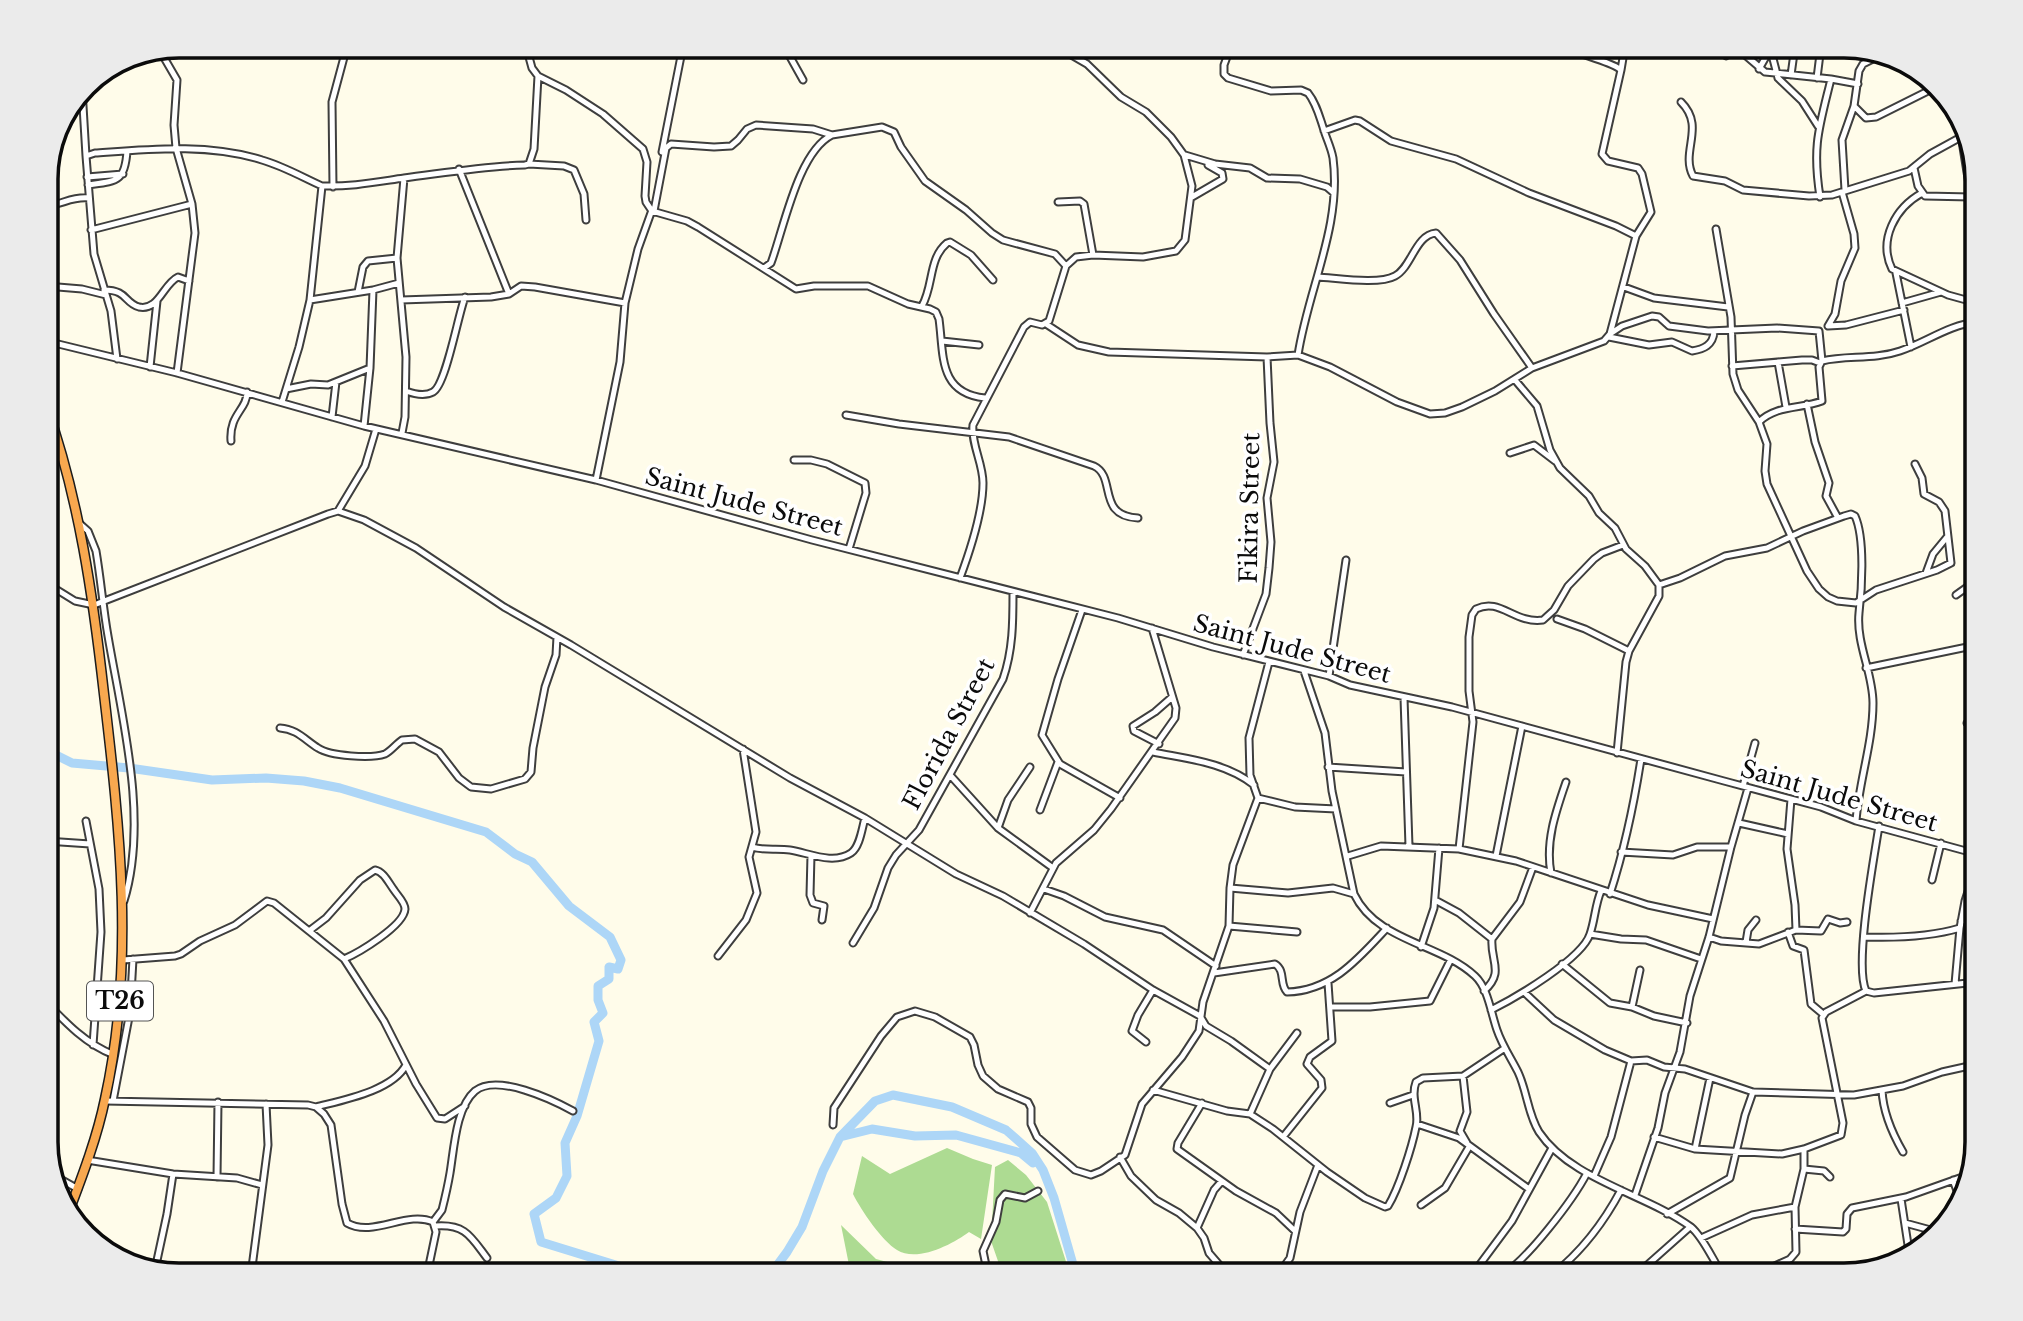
<svg xmlns="http://www.w3.org/2000/svg" width="2023" height="1321" font-family="'Libre Baskerville',serif">
	<style>
		.forest { fill: #addb92 }
		.lines { fill: none; stroke-linecap: round; stroke-linejoin: round }
		.river { stroke: #add6f7; stroke-width: 9 }
		.minor-casing { stroke: #3e3e3e; stroke-width: 9 }
		.highway-casing { stroke: #1c1c1c; stroke-width: 11 }
		.minor { stroke: #fff; stroke-width: 5 }
		.highway { stroke: #f8a84f; stroke-width: 8 }
		.labels { text-anchor: middle; stroke-width: 7; stroke-linejoin: round; paint-order: stroke }
		.shield { fill: #fff; stroke: #545454; stroke-width: 2 }
		.shield-label { font-size: 23px; font-weight: bold; fill: #0b0b0b }
		.street-label { font-size: 24px; fill: #0b0b0b; stroke: #fff }
		.rim { fill: none; stroke: #0b0b0b; stroke-width: 3.5 }
	</style>
	<rect width="100%" height="100%" fill="#fffcea"/>
	<!-- forest -->
	<path class="forest" d="M947 1148 973 1159 992 1165 981 1239 969 1232C953 1244 917 1263 897 1250 882 1241 861 1210 853 1194L862 1156 890 1174Z
		M1008 1160 1026 1175 1047 1202 1069 1271 1061 1275H1013L999 1264 991 1241 995 1167Z
		M841 1225 876 1259 891 1263 908 1275H851Z"/>
	<g class="lines">
		<!-- river -->
		<path class="river" d="M46 750 72 763 129 768 212 780 266 778 304 781 340 788 486 832 515 854 532 862 569 906 610 937 621 960 618 969 609 967V979L598 986V1000L603 1013 594 1022 599 1041 577 1116 565 1143 567 1176 556 1198 534 1214 541 1242 632 1270 629 1275
			M840 1137 872 1129 915 1136 956 1135 1021 1153 1033 1163
			M770 1275 787 1252 802 1227 823 1171 840 1137 875 1101 893 1095 952 1107 1006 1130 1032 1153 1043 1170 1054 1198 1076 1275"/>
		<!-- minor casing -->
		<g class="minor-casing">
			<path id="minor" d="M526 46 532 68 538 76 566 90 603 114 643 149 647 162 645 196 646 202 652 211 687 221 698 227 796 289 814 286H868L908 304 930 309 936 312 939 319C944 355 938 393 985 398
				M784 46 803 80
				M1231 46 1224 65V74L1228 78 1271 91 1301 90 1308 93C1316 103 1319 115 1323 127 1326 138 1331 147 1333 158 1342 226 1308 289 1298 355
				M1738 46 1744 54 1765 72 1831 79C1819 128 1812 146 1820 197
				M159 49 177 80 174 125 176 148 192 204 195 233 177 373
				M1771 51 1778 78 1802 101 1818 126
				M1726 56 1735 46
				M1759 69 1772 46
				M1621 70 1625 46
				M1791 75 1795 46
				M1817 78 1821 46
				M1831 79 1858 84
				M82 89 86 156
				M1681 102C1706 127 1680 151 1693 176L1725 181 1743 190 1809 196 1832 195 1909 171 1930 154 1961 137
				M1854 106 1866 118 1876 117 1936 87
				M1957 110 1971 197 1977 266
				M1324 131 1355 120 1360 121 1391 141 1456 159 1529 193 1616 226 1636 236
				M662 152 683 46
				M1185 155 1215 164 1250 168 1267 178 1300 179 1327 187 1334 193
				M529 164 564 166 574 170 584 194 586 220
				M1914 168 1918 186 1925 196 1971 197
				M459 169 509 294
				M87 177 123 174
				M88 185C117 181 125 182 127 151
				M333 187 332 102 347 46
				M1845 190 1842 140 1854 106 1859 71 1863 64 1879 56
				M1922 193C1895 208 1878 240 1892 269L1948 295 1977 303
				M1192 197 1223 179 1222 173 1208 165
				M1058 202 1080 201 1084 204 1093 255
				M46 205C61 206 70 196 89 198
				M654 211 666 148 671 144 714 147 731 146 738 140 747 129 756 125 813 129 832 135 882 127 894 132 901 147 925 181 966 210 992 233 1003 240 1055 254 1066 266
				M1716 229 1731 317 1733 374 1738 390 1759 422
				M91 230 192 204
				M764 268 771 263C784 228 798 152 832 135
				M1896 273 1911 347
				M1318 277C1337 278 1379 285 1395 276 1412 267 1415 235 1436 233L1460 260 1494 314 1532 368
				M46 286 82 289 106 295
				M1624 287 1654 298 1728 307
				M104 290C128 290 124 303 139 307 159 311 163 284 178 277L189 281
				M358 292 363 267 368 261 397 258
				M310 300 373 290 399 283
				M401 300 491 297 509 294 521 286 535 287 625 303
				M1902 303 1941 292
				M922 306C934 285 928 259 947 243L950 242 971 255 993 280
				M1046 324 1078 345 1109 352 1267 357 1298 355 1330 367 1397 402 1430 414 1445 413 1462 407 1495 391 1532 368 1604 341 1610 334 1636 236 1651 212 1642 174 1638 168 1608 161 1602 154 1621 70C1611 61 1582 57 1566 46
				M1828 326 1835 314 1841 281 1855 248 1854 234 1842 192
				M1828 326 1846 325 1904 310
				M1610 334 1622 326 1652 316 1659 317 1669 326 1708 331 1777 328 1819 331 1822 361 1819 367 1822 401C1801 409 1776 405 1759 422L1767 444 1765 471 1767 484 1807 571 1819 589 1828 597 1837 601 1856 603 1876 590 1937 570 1951 563 1945 511 1939 502 1924 494 1922 478 1915 464
				M1609 337 1649 345 1672 342 1692 351C1704 349 1713 345 1714 332
				M46 341 177 373 364 426 596 480 812 540 1118 618 1213 647 1329 676 1350 685 1452 707 1724 781 1821 807 1856 821 1977 854
				M942 341 979 345
				M117 359 111 311 94 254 86 156 95 153C150 149 209 143 262 160 283 166 302 177 322 186 350 187 376 182 404 178 444 173 484 166 525 165L529 164 534 149 538 76
				M1822 361C1847 355 1874 360 1900 351 1927 342 1948 325 1977 322
				M1778 362 1786 407
				M1732 366 1802 360H1812L1820 363
				M150 367 157 301
				M46 374 51 399V411
				M1515 380 1537 406 1550 450 1560 468 1589 496 1599 513 1615 528 1626 549 1645 566 1659 585V596L1629 651 1626 662 1617 753
				M286 389 311 384 328 385 370 368
				M406 391C414 394 424 397 433 392 446 385 458 315 465 297
				M282 402 299 347 310 300 322 186
				M1807 404 1815 442 1829 483 1826 496 1838 518
				M846 415 899 424 1009 437 1094 466C1117 477 1096 516 1138 518
				M332 417 336 382
				M364 426 370 368 373 290
				M402 433 405 417 406 357 397 258 404 178
				M231 441C229 414 247 410 247 392
				M1510 453 1534 445 1555 461
				M794 460H811L827 464 865 483 866 493 849 549
				M596 480 620 362 625 303 638 249 652 210
				M338 511 365 466 376 429
				M78 522 88 531 96 551C101 580 103 608 108 636 122 718 149 820 124 901
				M1926 573 1933 554 1947 537
				M960 578C970 551 983 512 983 483 983 463 971 444 973 425L1024 327 1030 322 1042 325 1049 321 1066 266 1076 257 1093 255 1143 257 1176 251 1185 240 1192 186 1184 155 1171 137 1146 112 1121 97 1087 64 1056 46
				M46 583 75 601 94 605 328 514 338 511 364 520 416 548 504 607 571 645 790 778 865 818 956 874 1003 896 1084 944 1153 990 1200 1016 1206 1026 1231 1041 1270 1069
				M1659 585 1680 578 1725 556 1767 548 1803 531 1844 516 1851 514 1855 516C1865 538 1862 588 1859 613 1856 644 1873 673 1873 703 1873 743 1859 781 1856 821
				M1956 595 1977 580
				M1082 610 1058 679 1042 735 1060 764 1120 798
				M1557 619 1585 629 1629 651
				M1243 655 1266 594 1269 568 1271 542 1267 498 1274 462 1270 423 1267 357
				M1866 668 1977 645
				M1304 671 1325 733 1332 791 1354 894C1377 942 1440 943 1475 976 1488 988 1491 1013 1497 1030 1502 1045 1511 1058 1518 1072 1527 1091 1528 1115 1539 1132 1571 1180 1646 1194 1691 1227 1704 1238 1713 1261 1723 1275
				M1329 676 1346 560
				M1404 698 1409 846
				M1967 723 1977 721
				M280 728C297 729 305 740 318 748 330 756 371 759 385 754 391 751 396 744 402 740L415 739 439 752 459 778 471 787 491 789 525 779 531 772 533 748 545 687 556 655 557 637
				M1159 744 1134 731 1133 726 1155 712 1171 698
				M1153 752C1187 759 1225 762 1254 785
				M1328 767 1406 772
				M950 775 998 828 1053 868
				M1743 786 1755 743
				M1258 798 1295 807 1336 809
				M1791 799 1787 849 1795 905 1796 930
				M1040 810 1058 762
				M86 821 99 889 101 932 93 1045
				M1739 823 1788 834
				M1879 826C1874 858 1854 965 1866 991L1874 993 1977 982
				M998 828 1008 800 1030 767
				M46 841 90 844
				M752 847C765 851 777 848 790 850 809 853 833 865 851 853 860 847 862 828 865 818
				M1459 849 1473 722 1469 691V637L1472 615 1476 609C1500 597 1514 624 1543 620L1554 610 1568 586 1594 559 1602 553 1623 545
				M1621 852 1673 855 1697 847H1731
				M811 855 810 895 813 903 824 906 822 920
				M1348 856 1381 846 1459 849 1516 861 1648 905 1713 919
				M1496 856 1522 726
				M1551 873C1545 842 1556 811 1566 782
				M1932 880 1941 843
				M1230 888 1288 893 1333 888 1354 894
				M1044 889 1064 896 1105 917 1163 930 1216 966
				M46 891H51
				M1610 894C1624 851 1634 804 1641 759
				M1435 900 1459 913 1492 939
				M1030 913 1056 863 1094 830 1111 809 1175 718 1176 708 1152 628
				M1961 921 1977 919
				M1229 926 1297 932
				M309 931 326 918 360 880 375 870C384 872 388 882 394 890 397 895 405 902 405 909 404 926 358 953 344 959
				M1788 932 1793 946 1804 950 1811 1004 1823 1014
				M1590 934 1621 939 1646 940 1701 959
				M1709 937 1721 941 1759 944 1796 930 1821 931 1828 919 1840 923 1847 922
				M1865 937C1896 938 1930 937 1960 928
				M46 941H48
				M1746 942 1748 930 1756 920
				M853 943 874 908 888 868 896 855 919 830 1003 679C1013 650 1013 622 1013 592
				M1421 947 1434 908 1439 848
				M718 956 746 920 757 893 749 857 756 832 743 749
				M123 960 175 956 181 954 200 941 235 925 267 901 274 903 344 959 384 1021 416 1084 437 1118 445 1119 465 1106
				M1562 964 1610 1003 1632 1007 1654 1016 1687 1023
				M1214 973 1275 964C1286 971 1279 984 1287 992 1332 991 1359 958 1387 928
				M1955 984 1960 928 1965 901 1977 864
				M1484 991C1505 972 1490 961 1492 939L1520 902 1533 867
				M1525 993 1554 1020 1605 1050 1631 1061 1647 1060 1664 1067 1685 1069 1753 1092 1854 1095 1903 1086 1942 1072 1969 1066
				M46 1002C66 1023 86 1044 114 1055
				M1330 1007H1370L1430 1001 1450 961
				M1632 1007 1640 970
				M1491 1010C1515 998 1582 959 1590 934 1595 920 1595 905 1601 891
				M1146 1042 1132 1031 1138 1015 1153 990
				M1463 1076 1467 1112 1460 1131 1467 1143
				M1153 1090 1227 1111 1250 1114 1273 1129 1327 1172 1365 1198 1385 1207 1388 1206C1399 1188 1412 1147 1416 1127 1420 1112 1410 1098 1416 1082L1423 1078 1463 1076 1505 1048
				M1882 1090C1883 1112 1892 1133 1903 1152
				M105 1101 308 1105 316 1107 324 1114 331 1125 342 1204 347 1223C373 1238 407 1210 433 1222L436 1232 427 1275
				M113 1101 130 1012 133 959
				M1202 1103 1178 1143 1177 1149 1236 1191 1276 1213 1295 1231
				M1390 1103 1413 1095
				M316 1107C343 1100 392 1091 406 1065
				M1250 1114 1270 1069 1297 1033
				M1417 1124 1459 1138 1529 1189
				M833 1125 834 1108 881 1036 897 1017 915 1011 935 1017 970 1037 974 1045 978 1065 983 1076 998 1089 1028 1102 1031 1108V1124L1037 1137 1075 1170 1091 1175 1101 1171 1125 1155 1142 1104 1182 1057 1199 1031 1203 1002 1229 926 1230 888 1233 865 1258 798 1250 775 1249 738 1269 662
				M1283 1137 1322 1088 1321 1080 1307 1064 1310 1057 1332 1041 1328 983
				M1654 1137 1695 1149 1782 1154 1804 1149 1841 1135 1843 1123 1822 1018 1826 1012 1866 991
				M1695 1149 1710 1078
				M1120 1157 1131 1176 1156 1200 1179 1213 1197 1228 1204 1238 1209 1253 1228 1275
				M87 1160 173 1174 237 1178 262 1185
				M1804 1169 1824 1171 1830 1177
				M53 1175 78 1189
				M1594 1176 1611 1137 1631 1061
				M217 1177 218 1102
				M1953 1180 1960 1199
				M1635 1195 1658 1128 1665 1093 1680 1052 1690 996 1709 937 1731 847 1748 788
				M1901 1199 1910 1258
				M1421 1205 1445 1188 1469 1147
				M1667 1214 1730 1178 1745 1115 1753 1092
				M433 1222 442 1210C445 1198 448 1185 450 1173 454 1149 456 1107 475 1091 497 1073 553 1100 573 1111
				M1905 1223 1938 1232
				M436 1226C466 1224 471 1237 487 1258
				M1197 1228 1214 1190 1221 1182
				M1795 1229 1843 1232 1846 1229 1847 1214 1852 1208 1906 1197 1968 1175
				M1701 1238 1752 1215 1795 1207
				M103 1252 113 1256
				M142 1265 212 1275
				M156 1265 167 1214 173 1174
				M1777 1266 1783 1275
				M1457 1274 1462 1275
				M251 1275 268 1145 266 1104
				M988 1275 983 1251 996 1222 1000 1200 1005 1194 1025 1198 1038 1191
				M1278 1275 1290 1258 1300 1212 1318 1165
				M1472 1275 1512 1221 1552 1148
				M1502 1275C1527 1260 1573 1200 1587 1173
				M1552 1275C1580 1253 1604 1222 1621 1190
				M1636 1275 1690 1227
				M1755 1275 1790 1259 1796 1252 1795 1207 1804 1169V1149"/>
		</g>
		<!-- highway casing -->
		<g class="highway-casing">
			<path id="highway" d="M46 405C79 498 93 596 104 694 120 830 135 963 105 1099 97 1138 82 1177 68 1214"/>
		</g>
		<!-- minor -->
		<use href="#minor" class="minor"/>
		<!-- highway -->
		<use href="#highway" class="highway"/>
	</g>
	<g class="labels">
		<!-- shield labels -->
		<rect class="shield" x="87" y="981.5" width="66" height="39" rx="5"/>
		<g class="shield-label">
			<text x="120" y="1009">T26</text>
		</g>
		<!-- street labels -->
		<g class="street-label">
			<text transform="translate(744 502) rotate(15)" y="8">Saint Jude Street</text>
			<text transform="translate(1250 508) rotate(-89)" y="8">Fikira Street</text>
			<text transform="translate(1292 649) rotate(15)" y="8">Saint Jude Street</text>
			<text transform="translate(949 734) rotate(-62)" y="8">Florida Street</text>
			<text transform="translate(1839 796) rotate(16)" y="8">Saint Jude Street</text>
		</g>
	</g>
	<!-- crop -->
	<path d="M0 0H2023V1321H0ZM179 58H1844A121 121 0 0 1 1965 179V1142A121 121 0 0 1 1844 1263H179A121 121 0 0 1 58 1142V179A121 121 0 0 1 179 58Z" fill="#ebebeb" fill-rule="evenodd"/>
	<path class="rim" d="M179 58H1844A121 121 0 0 1 1965 179V1142A121 121 0 0 1 1844 1263H179A121 121 0 0 1 58 1142V179A121 121 0 0 1 179 58Z"/>
</svg>
